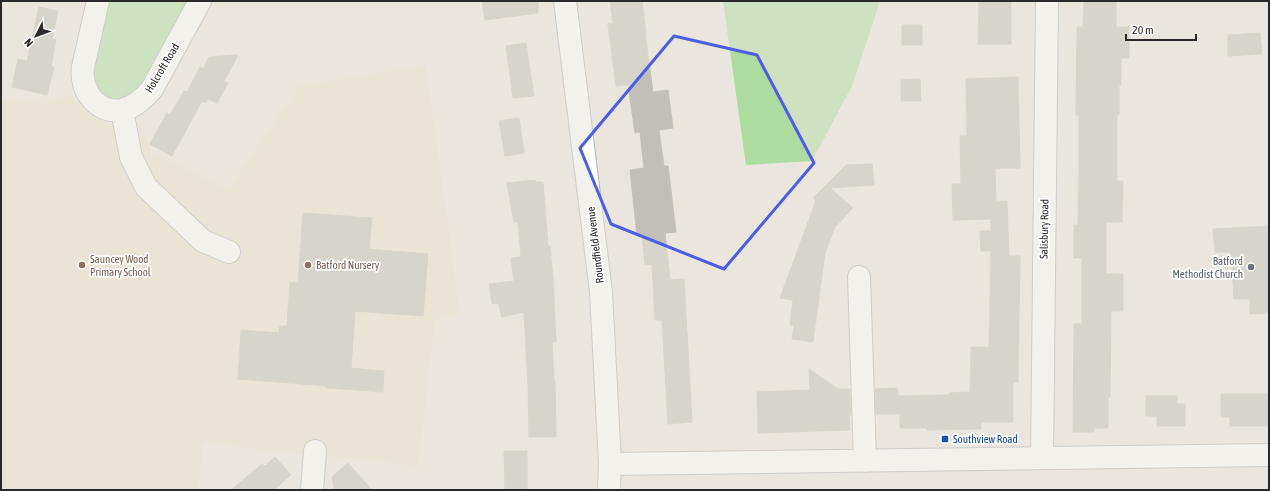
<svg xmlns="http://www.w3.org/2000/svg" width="1270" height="491" font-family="'Asap Condensed',sans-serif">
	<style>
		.education { fill: #eae3ce }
		.green { fill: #aedb9f }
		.building { fill: #c2bfb9; stroke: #c5c1b6 }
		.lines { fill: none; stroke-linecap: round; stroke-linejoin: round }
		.minor-casing { stroke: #b0b1bb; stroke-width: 24 }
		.minor { stroke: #fff; stroke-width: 22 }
		.marked { fill: none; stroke: #4d5de6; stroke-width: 3; stroke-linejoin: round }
		.education-dot { fill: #8d6e63; stroke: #fff; stroke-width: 1.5 }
		.worship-dot { fill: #6b7280; stroke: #fff; stroke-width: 1.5 }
		.transit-dot { fill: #1a4fb4; stroke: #fff; stroke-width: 1.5 }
		.labels { text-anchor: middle; stroke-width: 3.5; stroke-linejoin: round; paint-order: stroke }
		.street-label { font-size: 11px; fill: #292929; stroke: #fff }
		.education-label { font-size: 11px; fill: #785e54; stroke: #fff; text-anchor: start }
		.worship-label { font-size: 11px; fill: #5b616d; stroke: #fff; text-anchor: end }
		.transit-label { font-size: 11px; fill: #164399; stroke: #fff; text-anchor: start }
	</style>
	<rect width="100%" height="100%" fill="#eae5dd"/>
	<!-- education -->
	<path class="education" d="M426 65 460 314 435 319 418 466 203 443 198 490H1V98L45 104 70 94 83 110 92 118 103 122 116 124 138 122 151 151 228 190 300 86Z"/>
	<!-- green -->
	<path class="green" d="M108 1H190L140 90 122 101H112L98 93 91 69Z
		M723 1H880L852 86 812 161 746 165Z"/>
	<!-- building -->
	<path class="building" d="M482 1H538V13L485 20Z
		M610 1H642L646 33H645L653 92 668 90 673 128 659 130 664 166H668L676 232 665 233 670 280 684 279 692 422 668 424 662 320H655L652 264 645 265 642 236H637L630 170 644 168 640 132 635 133 628 85 616 86 608 24H613Z
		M979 1H1011V44H978Z
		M1084 1H1116V27H1129V58H1121V85H1119V115H1117V181H1123L1122 222H1106V274H1123V311H1111L1110 397H1108V428H1094V432H1073L1074 324H1082V258H1074V225H1078L1079 167V115H1076L1077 27H1083Z
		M39 7 58 11 52 39 56 40 51 66 54 67 47 95 12 87 18 59 27 61Z
		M902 25H922V45H902Z
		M1260 33 1262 54 1228 56V35Z
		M526 43 534 96 513 98 506 46Z
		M238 55 224 81 228 83 217 103 208 99 206 103 202 101 172 156 150 144 167 113 170 115 184 91 187 92 200 67 203 69 209 57Z
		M1018 77 1020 168H995L996 201H1007L1009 256H1020L1018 382H1013V422H981V429L927 430V428H900V414H876L875 389 897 388 899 396 949 395V393L970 392 971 347H989L991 251H981L980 231H991V219L953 220 952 184H961L960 136H967L966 79Z
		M920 79 921 101H901V80Z
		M519 118 524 153 505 156 499 121Z
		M872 164 874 185 830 188 853 208 835 227 825 253 813 342 792 339 794 326 790 325 793 300 780 298 816 201 813 198 846 165Z
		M535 180 536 182H543L548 246H550L553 278 556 342H552L554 381H555L556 437H529L528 385 524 312 502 317 498 303 492 304 489 284 514 281 511 258 521 257 518 222H514L507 183Z
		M303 213 372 218 369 249 428 254 423 316 355 311 351 368 384 371 383 392 326 388V386L238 379 241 330 279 333 280 326H287L290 282H298Z
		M1269 226V313L1250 314V299H1234L1231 252H1215L1213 229Z
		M809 369 838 389H850L851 415H849L850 430 758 433 757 392 810 390Z
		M1221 394H1269V426H1230V417H1221Z
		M1146 396H1177V404H1185V426H1157V416H1146Z
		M504 451H527V490H505Z
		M275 457 291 475 274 490H231L262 464 265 466Z
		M348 463 372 490H334L332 477Z"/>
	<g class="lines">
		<!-- minor casing -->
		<g class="minor-casing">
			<path id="minor" d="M98 1 83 67C80 90 96 114 122 110 135 107 144 98 152 89L200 1
				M565 1 601 292 610 464 609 490
				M122 110 131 157 146 187 203 241 229 252
				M859 277 865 461
				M1042 458 1047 1
				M610 464 1269 455
				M312 490 315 451"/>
		</g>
		<!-- minor -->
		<use href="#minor" class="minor"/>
	</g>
	<!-- marked area -->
	<path d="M0 0H1270V491H0ZM674 36 757 55 814 163 724 269 611 224 580 148Z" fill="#eae5dd" fill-opacity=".55" fill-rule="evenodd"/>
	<path class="marked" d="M674 36 757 55 814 163 724 269 611 224 580 148Z"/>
	<!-- markers -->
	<g class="education-dot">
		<circle cx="82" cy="265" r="4"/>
		<circle cx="308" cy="265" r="4"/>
	</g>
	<circle class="worship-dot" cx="1251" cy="267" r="4"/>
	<rect class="transit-dot" x="941" y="435" width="8" height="8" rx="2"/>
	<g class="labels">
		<!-- street labels -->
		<g class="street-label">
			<text transform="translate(162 68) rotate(-59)" y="4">Holcroft Road</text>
			<text transform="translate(1044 229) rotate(-89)" y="4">Salisbury Road</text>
			<text transform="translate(595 245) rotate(-97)" y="4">Roundfield Avenue</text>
		</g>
		<!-- education labels -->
		<g class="education-label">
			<text x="90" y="263">Sauncey Wood<tspan x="90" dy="13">Primary School</tspan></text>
			<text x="316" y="269">Batford Nursery</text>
		</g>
		<!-- worship labels -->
		<g class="worship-label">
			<text x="1243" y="265">Batford<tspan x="1243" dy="13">Methodist Church</tspan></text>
		</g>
		<!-- transit labels -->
		<g class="transit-label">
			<text x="953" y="443">Southview Road</text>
		</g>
	</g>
	<!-- border -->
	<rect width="1270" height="491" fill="none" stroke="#292929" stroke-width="4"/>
	<!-- north arrow -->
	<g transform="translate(36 36) rotate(228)" stroke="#ffffff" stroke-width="3" paint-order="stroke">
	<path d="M0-3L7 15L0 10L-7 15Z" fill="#292929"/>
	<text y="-6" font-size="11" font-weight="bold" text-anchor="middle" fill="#292929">N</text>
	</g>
	<!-- scale -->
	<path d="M1126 34v6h70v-6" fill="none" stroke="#292929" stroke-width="2"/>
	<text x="1132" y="34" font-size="12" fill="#292929" stroke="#ffffff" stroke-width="3" paint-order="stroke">20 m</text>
</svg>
